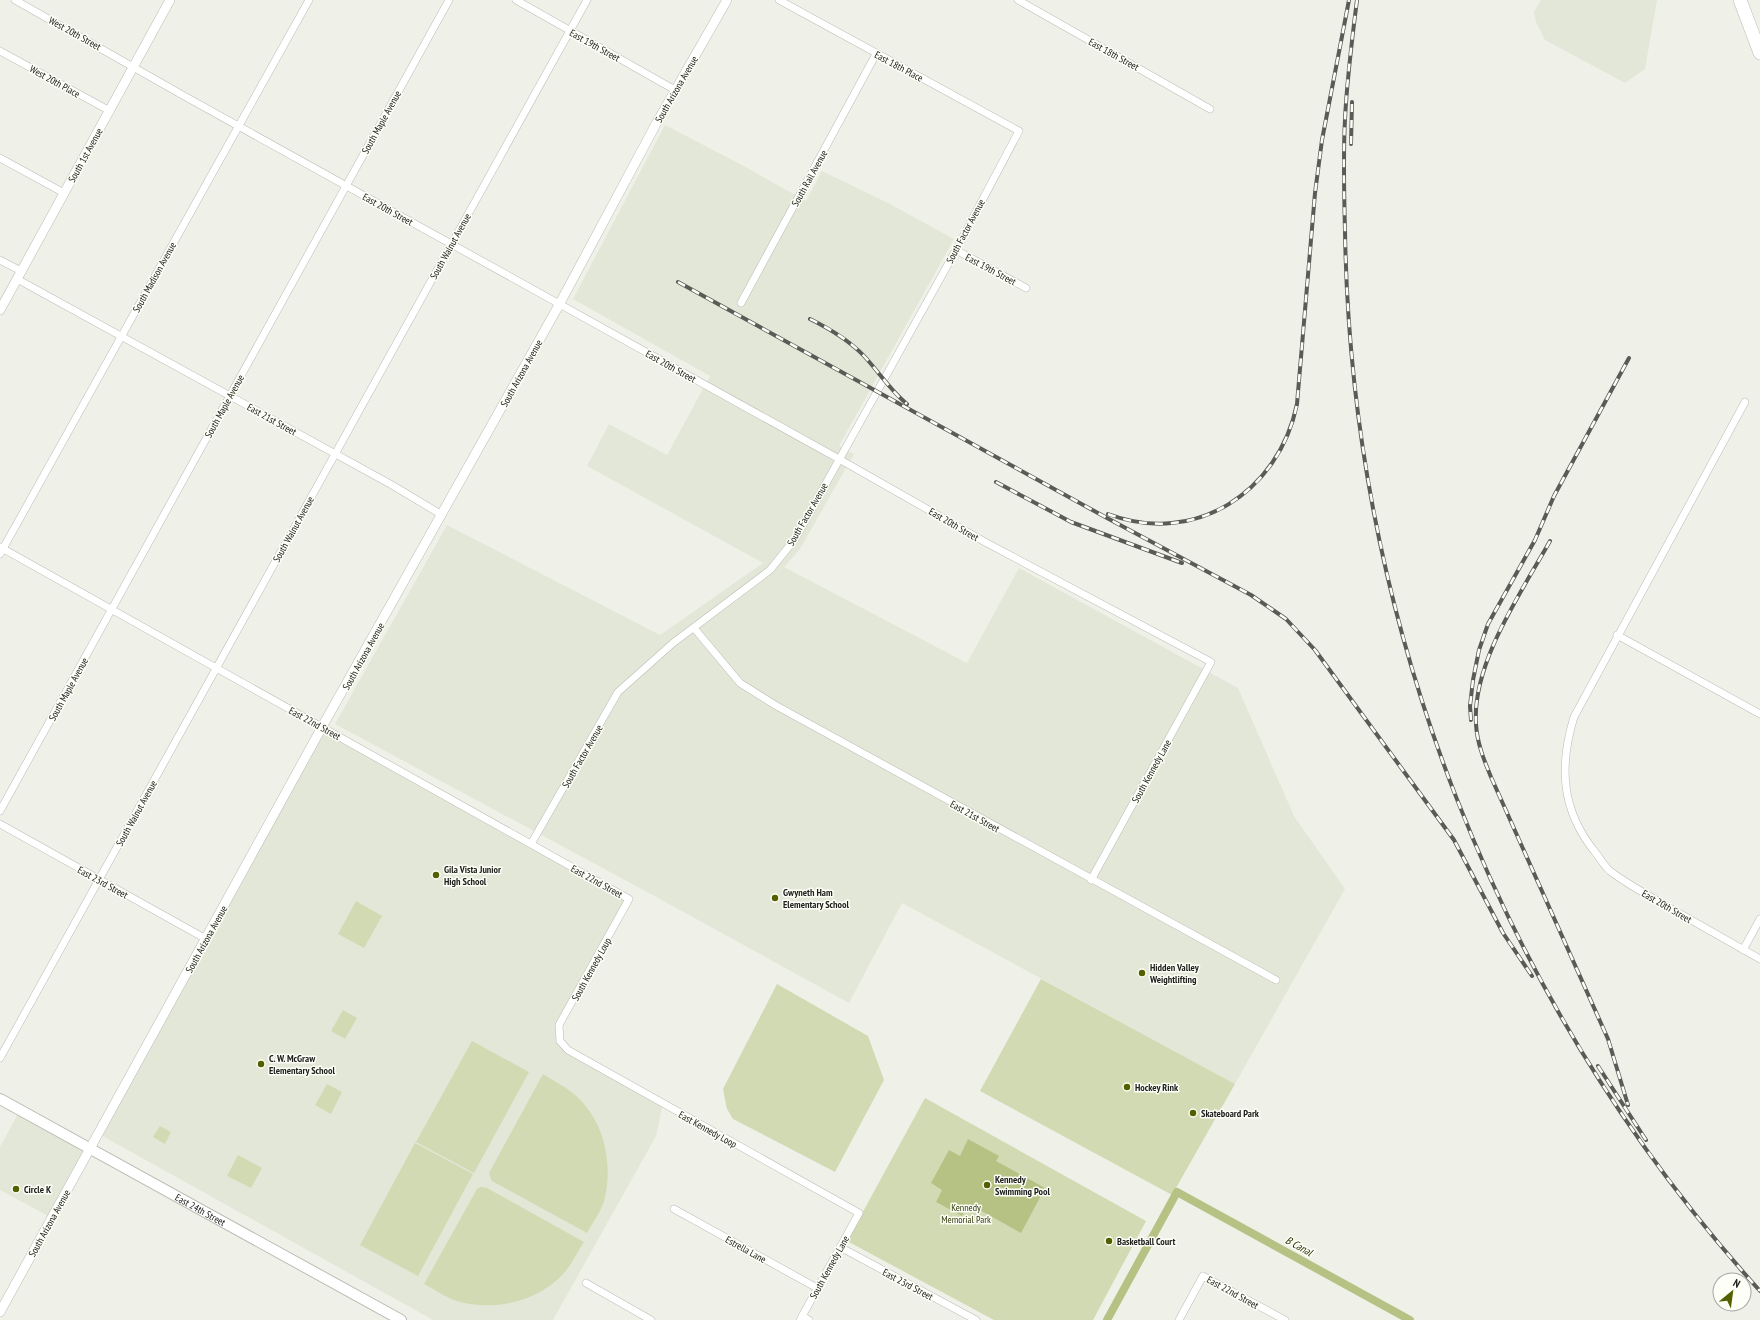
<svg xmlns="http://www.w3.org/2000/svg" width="1760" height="1320" font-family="'PT Sans Narrow',sans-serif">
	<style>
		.built { fill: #e3e7d8 }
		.green { fill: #d1dab3 }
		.water { fill: #b5c284 }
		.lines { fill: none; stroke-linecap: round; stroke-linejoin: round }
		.canal { stroke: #b5c284; stroke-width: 8 }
		.minor-casing { stroke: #babcb5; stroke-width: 8 }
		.tertiary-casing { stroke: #babcb5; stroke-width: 10 }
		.secondary-casing { stroke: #babcb5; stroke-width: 12 }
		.motorway-casing { stroke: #babcb5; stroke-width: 14 }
		.minor { stroke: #fff; stroke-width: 7 }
		.tertiary { stroke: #fff; stroke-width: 9 }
		.secondary { stroke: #fff; stroke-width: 10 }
		.motorway { stroke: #fff; stroke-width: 13 }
		.rail-casing { stroke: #5a5b56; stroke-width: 4 }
		.rail { stroke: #fdfff7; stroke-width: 2.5; stroke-dasharray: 8; stroke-linecap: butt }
		.poi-dot { fill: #546000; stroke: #fdfff7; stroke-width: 1.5 }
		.labels { text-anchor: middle; stroke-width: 3; stroke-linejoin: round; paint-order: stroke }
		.street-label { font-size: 10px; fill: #20211e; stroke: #fdfff7 }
		.poi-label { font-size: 10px; font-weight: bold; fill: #20211e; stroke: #fdfff7; text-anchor: start }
		.park-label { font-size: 10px; fill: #2f3605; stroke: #fdfff7 }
		.water-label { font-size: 11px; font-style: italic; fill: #2a3100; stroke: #fdfff7 }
	</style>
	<rect width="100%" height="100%" fill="#eff1e9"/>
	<!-- built -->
	<path class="built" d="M1541 0H1657L1645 69 1625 83 1545 40 1536 22 1534 12Z
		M665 125 742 165 806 201 822 171 888 203 954 239 839 446 854 454 800 549 784 567 967 663 1019 568 1238 688 1294 816 1345 889 1235 1084 902 903 849 1003 649 893 335 724 447 525 660 635 763 563 587 466 609 424 667 455 710 376 573 299Z
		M322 727 629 899 560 1025V1040L568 1050 663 1104 656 1136 553 1320H433L99 1134Z
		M20 1110 91 1149 52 1218 0 1190V1147Z"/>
	<!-- green -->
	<path class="green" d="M356 901 382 916 364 948 338 934Z
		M1041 979 1235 1084 1172 1195 980 1091Z
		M777 984 868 1036 884 1080 835 1172 733 1119 727 1109 723 1089Z
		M343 1010 357 1018 345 1039 331 1031Z
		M472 1041 529 1072 474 1173 416 1142Z
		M543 1074C553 1081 565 1086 574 1094 604 1119 614 1164 604 1201 601 1212 592 1223 587 1233L492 1181 489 1173Z
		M327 1084 342 1092 331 1114 315 1105Z
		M925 1098 1146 1221 1093 1320H994L847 1241Z
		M160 1126 171 1132 165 1144 153 1137Z
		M415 1143 473 1174 418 1276 360 1245Z
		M238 1155 262 1168 251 1188 227 1176Z
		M481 1187 487 1188 584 1242C577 1252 572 1264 564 1273 538 1302 493 1312 457 1301 446 1298 434 1289 424 1284L477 1189Z"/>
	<!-- water -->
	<path class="water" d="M968 1139 999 1156 996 1161 1045 1188 1021 1233 969 1204 962 1216 936 1202 942 1190 931 1183 949 1150 960 1156Z"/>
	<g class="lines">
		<!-- canal -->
		<path class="canal" d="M1107 1320 1177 1192 1410 1320"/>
		<!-- minor casing -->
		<g class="minor-casing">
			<path id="minor" d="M15 0 186 97 839 459 985 542 1211 662 1091 880
				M516 0 675 90
				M1018 0 1210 109
				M0 51 110 111
				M0 158 64 193
				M956 250 1026 288
				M0 260 21 271
				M17 279 392 485 442 515
				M741 303 876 54
				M1745 402 1574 717C1559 766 1561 810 1595 852 1600 858 1604 866 1610 871 1628 885 1650 896 1670 908 1700 925 1730 942 1760 959
				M0 547 629 899 559 1025 560 1041 568 1050 859 1213 800 1320
				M0 554 309 0
				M694 628 740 683 775 705 1276 980
				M1617 635 1760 714
				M0 811 449 0
				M0 824 206 939
				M531 844 618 692 673 643 770 570 795 539 956 250 1019 131 779 0
				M1743 950 1760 919
				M0 1058 587 0
				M674 1209 817 1288
				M840 1247 976 1320
				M586 1283 651 1320
				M802 1316 809 1320
				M1179 1320 1203 1276 1285 1320"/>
		</g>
		<!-- tertiary casing -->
		<g class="tertiary-casing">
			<path id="tertiary" d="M0 310 170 0
				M0 1312 322 727 559 305 656 124 727 0"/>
		</g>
		<!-- secondary casing -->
		<g class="secondary-casing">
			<g id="secondary">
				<path id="s1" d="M0 1099 401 1320"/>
			</g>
		</g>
		<!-- motorway casing -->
		<g class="motorway-casing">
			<path id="motorway" d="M1740 0 1760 53"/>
		</g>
		<!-- minor -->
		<use href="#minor" class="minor"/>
		<!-- tertiary -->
		<use href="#tertiary" class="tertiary"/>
		<!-- secondary -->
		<use href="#secondary" class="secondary"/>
		<!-- motorway -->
		<use href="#motorway" class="motorway"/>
		<!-- rail casing -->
		<g class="rail-casing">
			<path id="rail" d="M1357 0C1352 39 1347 79 1345 119 1343 156 1344 193 1345 231 1351 621 1498 1000 1760 1291
				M1351 144 1352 102
				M678 282 1107 518 1251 595 1286 619 1315 650 1454 840 1503 933 1532 976
				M810 319C830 329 849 340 864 356 879 372 890 390 907 404
				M996 482 1071 522 1182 563
				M1108 514C1195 547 1279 492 1297 404L1315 193 1322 140 1349 0
				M1550 541C1521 593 1472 663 1476 724 1477 743 1484 760 1491 777L1608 1039 1628 1105
				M1471 720 1470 706 1473 680 1479 650 1488 624 1535 540 1554 496 1629 358
				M1598 1066 1646 1140"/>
		</g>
		<!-- rail -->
		<use href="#rail" class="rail"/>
	</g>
	<!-- markers -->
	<g class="poi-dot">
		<circle cx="436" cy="875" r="4"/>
		<circle cx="775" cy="898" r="4"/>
		<circle cx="1142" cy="973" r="4"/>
		<circle cx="261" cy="1064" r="4"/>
		<circle cx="1127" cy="1087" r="4"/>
		<circle cx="1193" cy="1113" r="4"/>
		<circle cx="987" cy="1185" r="4"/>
		<circle cx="16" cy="1189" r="4"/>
		<circle cx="1109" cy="1241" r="4"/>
	</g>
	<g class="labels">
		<!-- street labels -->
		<g class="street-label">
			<text transform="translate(75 33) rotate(29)" y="4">West 20th Street</text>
			<text transform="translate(595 45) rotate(29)" y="4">East 19th Street</text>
			<text transform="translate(1114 54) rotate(29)" y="4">East 18th Street</text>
			<text transform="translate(899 66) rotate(28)" y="4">East 18th Place</text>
			<text transform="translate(55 81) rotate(29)" y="4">West 20th Place</text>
			<text transform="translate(676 89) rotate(-60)" y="4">South Arizona Avenue</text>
			<text transform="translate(381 122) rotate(-61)" y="4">South Maple Avenue</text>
			<text transform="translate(85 155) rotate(-61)" y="4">South 1st Avenue</text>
			<text transform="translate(809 178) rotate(-61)" y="4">South Rail Avenue</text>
			<text transform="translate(388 209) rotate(29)" y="4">East 20th Street</text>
			<text transform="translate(965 231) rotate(-62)" y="4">South Factor Avenue</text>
			<text transform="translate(450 246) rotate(-61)" y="4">South Walnut Avenue</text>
			<text transform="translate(991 269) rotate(28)" y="4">East 19th Street</text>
			<text transform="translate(154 277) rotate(-61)" y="4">South Madison Avenue</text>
			<text transform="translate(671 366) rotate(29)" y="4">East 20th Street</text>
			<text transform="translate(521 373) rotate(-61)" y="4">South Arizona Avenue</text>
			<text transform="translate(224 406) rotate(-61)" y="4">South Maple Avenue</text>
			<text transform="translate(272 419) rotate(29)" y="4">East 21st Street</text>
			<text transform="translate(807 514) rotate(-60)" y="4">South Factor Avenue</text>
			<text transform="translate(954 524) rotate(30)" y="4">East 20th Street</text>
			<text transform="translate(293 529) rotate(-61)" y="4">South Walnut Avenue</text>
			<text transform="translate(363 656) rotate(-61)" y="4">South Arizona Avenue</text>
			<text transform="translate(68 689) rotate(-61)" y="4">South Maple Avenue</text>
			<text transform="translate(315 723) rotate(29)" y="4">East 22nd Street</text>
			<text transform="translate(582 756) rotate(-60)" y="4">South Factor Avenue</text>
			<text transform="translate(1151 771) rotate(-61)" y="4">South Kennedy Lane</text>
			<text transform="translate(136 813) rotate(-61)" y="4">South Walnut Avenue</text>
			<text transform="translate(975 816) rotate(29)" y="4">East 21st Street</text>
			<text transform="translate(597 881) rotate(29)" y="4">East 22nd Street</text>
			<text transform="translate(103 882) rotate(29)" y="4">East 23rd Street</text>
			<text transform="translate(1667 906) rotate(30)" y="4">East 20th Street</text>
			<text transform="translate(206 939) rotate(-61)" y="4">South Arizona Avenue</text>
			<text transform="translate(591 969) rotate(-61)" y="4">South Kennedy Loup</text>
			<text transform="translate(708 1129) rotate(29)" y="4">East Kennedy Loop</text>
			<text dy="4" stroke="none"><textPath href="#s1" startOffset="229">East 24th Street</textPath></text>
			<text transform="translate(49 1223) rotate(-61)" y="4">South Arizona Avenue</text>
			<text transform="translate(746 1249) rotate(29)" y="4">Estrella Lane</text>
			<text transform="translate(829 1267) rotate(-61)" y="4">South Kennedy Lane</text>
			<text transform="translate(908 1284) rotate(28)" y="4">East 23rd Street</text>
			<text transform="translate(1233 1292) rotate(29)" y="4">East 22nd Street</text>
		</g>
		<!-- poi labels -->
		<g class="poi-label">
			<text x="444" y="873">Gila Vista Junior<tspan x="444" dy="12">High School</tspan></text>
			<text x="783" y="896">Gwyneth Ham<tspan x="783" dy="12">Elementary School</tspan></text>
			<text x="1150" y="971">Hidden Valley<tspan x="1150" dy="12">Weightlifting</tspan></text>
			<text x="269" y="1062">C. W. McGraw<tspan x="269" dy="12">Elementary School</tspan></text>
			<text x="1135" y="1091">Hockey Rink</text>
			<text x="1201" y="1117">Skateboard Park</text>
			<text x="995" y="1183">Kennedy<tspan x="995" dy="12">Swimming Pool</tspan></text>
			<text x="24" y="1193">Circle K</text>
			<text x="1117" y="1245">Basketball Court</text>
		</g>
		<!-- park labels -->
		<g class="park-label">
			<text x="966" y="1211">Kennedy<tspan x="966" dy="12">Memorial Park</tspan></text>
		</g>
		<!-- water labels -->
		<g class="water-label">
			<text transform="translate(1299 1246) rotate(29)" y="4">B Canal</text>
		</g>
	</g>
	<!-- north arrow -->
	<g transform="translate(1732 1292) rotate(29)"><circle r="19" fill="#fdfff7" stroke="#a5a6a0"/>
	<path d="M0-3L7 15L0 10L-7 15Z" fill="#546000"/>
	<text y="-6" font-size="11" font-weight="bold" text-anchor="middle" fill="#20211e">N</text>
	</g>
</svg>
